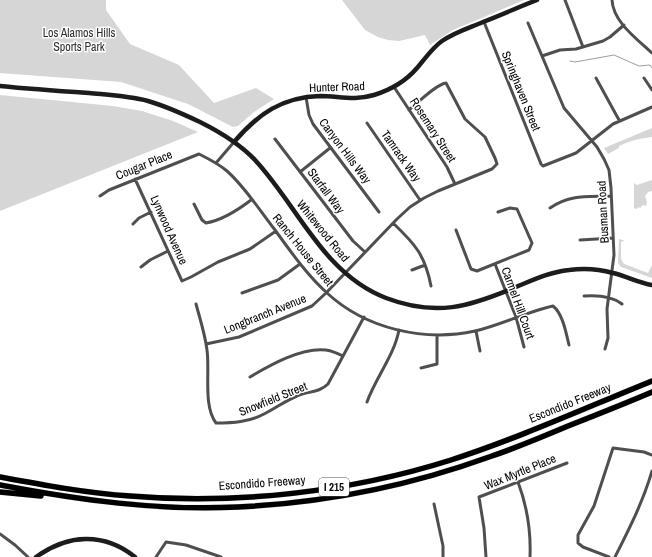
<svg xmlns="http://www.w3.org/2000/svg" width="652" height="557" font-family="'Archivo Narrow',sans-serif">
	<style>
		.green { fill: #d6d6d6 }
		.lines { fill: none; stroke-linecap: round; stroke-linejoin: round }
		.stream { stroke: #9d9d9d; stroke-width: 1 }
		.highway-casing { stroke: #dbdbdb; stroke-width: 6 }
		.street { stroke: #4f4f4f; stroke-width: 3 }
		.secondary { stroke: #1c1c1c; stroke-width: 4.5 }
		.highway { stroke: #000; stroke-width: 5.5 }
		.labels { text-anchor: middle; stroke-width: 3; stroke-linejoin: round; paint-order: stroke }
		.shield { fill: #fff; stroke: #4c4c4c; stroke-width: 1 }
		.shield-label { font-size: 11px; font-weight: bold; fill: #000 }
		.park-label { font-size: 12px; fill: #2d2d2d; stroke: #fff }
		.street-label { font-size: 12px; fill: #000; stroke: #fff }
	</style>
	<rect width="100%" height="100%" fill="#fff"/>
	<!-- green -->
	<path class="green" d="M0 0H106V10L130 44 179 65 214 103 256 88 274 99 254 112 238 126 233 127 188 104 121 82 0 73Z
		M342 0H524L453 30 430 45 425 35 399 41 388 40 378 37 365 30Z
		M0 95 113 106 142 111 173 121 198 132 0 211Z
		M652 128V137C640 138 629 141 619 146V148L608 154 604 148Z
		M652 180V191L648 192 645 196 647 202 646 206 643 205 640 208 638 207 637 209 634 208V183L637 185Z
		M619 239 623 240 624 241 621 242V259L624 264 648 273 652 265V278L621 267 618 263Z"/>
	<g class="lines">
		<!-- stream -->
		<path class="stream" d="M570 61 575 62 614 55 639 66 650 65 652 68"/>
		<!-- highway casing -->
		<g class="highway-casing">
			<path id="highway" d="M0 477C43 485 86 493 130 496 236 505 350 492 451 460 519 438 585 408 652 381
				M0 485C79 500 158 511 238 507 323 503 409 486 489 457 516 448 542 437 568 426 596 415 624 404 652 392
				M0 492 41 496"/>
		</g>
		<!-- street -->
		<path class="street" d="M565 0 583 47
			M612 0C613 22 637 39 652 53
			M484 22 541 164 543 166 576 153 613 124 652 107
			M528 23 564 108 597 147 604 159 609 170 611 188 614 255 607 309 608 338 605 349
			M542 56 560 50 576 49 603 41 610 37 624 25
			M596 78 619 120
			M644 78 652 90
			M394 87 447 167 455 184
			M306 97 309 115 313 124 379 212
			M367 123 420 200
			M275 139 353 241 365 252
			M216 163 234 142
			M300 172 330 148
			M135 179 182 281 191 277 218 262 250 249 276 231
			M100 196 109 190 199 154C209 159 219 164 227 171 246 188 260 211 275 230 291 252 307 275 327 293 366 329 424 342 475 331 501 325 526 312 553 306 563 314 566 333 569 345
			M194 204 202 220 206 223C223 220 238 210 251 200
			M550 208C570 194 588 197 611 196
			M393 223C415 244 425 255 431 286
			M133 224 139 218 151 212
			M456 230 471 269 477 271 529 250 532 243 517 209 510 208 498 212
			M580 240 613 238
			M495 264 516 317 524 347
			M141 267 150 260 168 251
			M412 270 425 265
			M242 293 278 280 300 264
			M584 296C598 295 612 296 622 304
			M196 304C200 319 205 334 207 350 210 372 203 406 216 423 233 423 249 422 264 414 276 408 285 401 297 396 308 391 319 393 328 384L364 317
			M476 331 480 351
			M206 344 239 337 312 306 326 293 397 219 410 207 424 198 438 191 492 169 497 164 495 158 485 137 465 119 446 83C435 85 419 102 409 110
			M421 368 437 364V335
			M250 377C270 365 302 347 326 350 332 351 337 353 343 356
			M367 402C376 377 394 356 399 330
			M518 482C527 506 531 532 530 557
			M434 504 443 546V557
			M0 534 15 545 28 557
			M156 557 166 542 186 545 221 557
			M486 557 484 528 479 497 567 463
			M609 557 583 547 578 543V535L594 506 613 448 644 452 652 455
			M615 557C629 529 643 502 652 471"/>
		<!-- secondary -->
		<path class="secondary" d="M0 86C30 89 59 91 89 93 109 95 129 96 148 101 166 106 183 114 200 122 220 132 239 143 255 160 298 206 323 274 386 298 436 317 469 307 516 287 533 280 550 272 569 270 583 268 599 269 613 273 626 276 639 283 652 285
			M234 142C258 114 282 97 320 96 339 96 354 101 374 95 390 90 406 81 417 68 425 59 432 48 442 41 455 32 469 28 483 22 501 15 519 7 537 0
			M36 557C68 534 104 532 135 557"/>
		<!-- highway -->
		<use href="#highway" class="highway"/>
	</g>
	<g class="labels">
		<!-- shield labels -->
		<rect class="shield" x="319" y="478" width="30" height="18" rx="3"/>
		<g class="shield-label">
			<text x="334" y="491">I 215</text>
		</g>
		<!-- park labels -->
		<g class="park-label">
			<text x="79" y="37">Los Alamos Hills<tspan x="79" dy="14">Sports Park</tspan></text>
		</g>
		<!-- street labels -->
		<g class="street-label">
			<text transform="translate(337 87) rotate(-2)" y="4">Hunter Road</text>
			<text transform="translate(521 91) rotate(68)" y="4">Springhaven Street</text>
			<text transform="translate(433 130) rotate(57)" y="4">Rosemary Street</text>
			<text transform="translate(345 151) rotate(53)" y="4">Canyon Hills Way</text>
			<text transform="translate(401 156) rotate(55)" y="4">Tamrack Way</text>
			<text transform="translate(144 165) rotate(-22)" y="4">Cougar Place</text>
			<text transform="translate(326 191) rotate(53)" y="4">Starfall Way</text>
			<text transform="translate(603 212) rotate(-93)" y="4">Busman Road</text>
			<text transform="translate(169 230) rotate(66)" y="4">Lynwood Avenue</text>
			<text transform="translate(323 231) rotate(51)" y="4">Whitewood Road</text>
			<text transform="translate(303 250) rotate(51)" y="4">Ranch House Street</text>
			<text transform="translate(518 303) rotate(70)" y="4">Carmel Hill Court</text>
			<text transform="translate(265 314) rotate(-22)" y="4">Longbranch Avenue</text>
			<text transform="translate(273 399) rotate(-22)" y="4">Snowfield Street</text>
			<text transform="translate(570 403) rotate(-22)" y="4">Escondido Freeway</text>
			<text transform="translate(520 472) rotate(-22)" y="4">Wax Myrtle Place</text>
			<text transform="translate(262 483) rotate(-4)" y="4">Escondido Freeway</text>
		</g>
	</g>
</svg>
